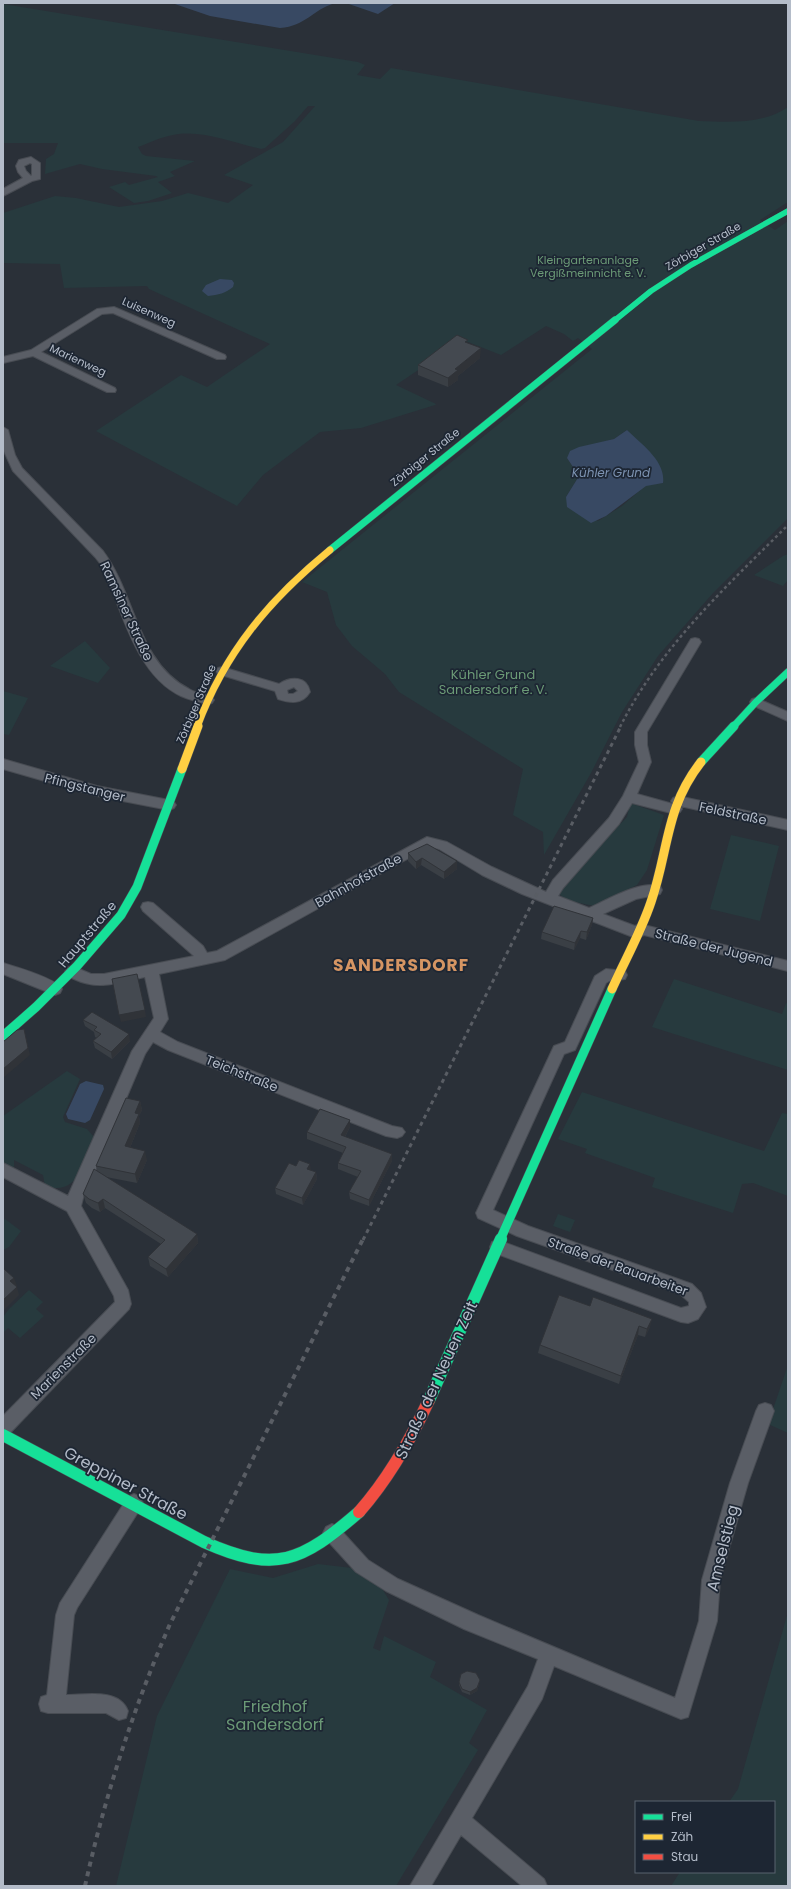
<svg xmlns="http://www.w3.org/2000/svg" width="791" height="1889" font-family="Poppins,sans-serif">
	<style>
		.green { fill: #273a3e; fill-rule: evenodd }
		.water { fill: #384963 }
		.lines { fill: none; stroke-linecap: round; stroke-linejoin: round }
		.street-casing { stroke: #484c53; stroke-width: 2 }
		.fast-far3-casing { stroke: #484c53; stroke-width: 6 }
		.fast-far2-casing { stroke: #484c53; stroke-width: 8 }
		.fast-far1-casing { stroke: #484c53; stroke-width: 10 }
		.fast-casing { stroke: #484c53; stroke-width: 13 }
		.slow-far1-casing { stroke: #484c53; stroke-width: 8 }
		.slow-casing { stroke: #484c53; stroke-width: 10 }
		.jam-casing { stroke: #484c53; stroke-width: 13 }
		.street { fill: #5a5e66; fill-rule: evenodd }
		.fast-far3 { stroke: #16e098; stroke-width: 5.5 }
		.fast-far2 { stroke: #16e098; stroke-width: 7 }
		.fast-far1 { stroke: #16e098; stroke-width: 9 }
		.fast { stroke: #16e098; stroke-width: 12 }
		.slow-far1 { stroke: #ffcf43; stroke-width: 7 }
		.slow { stroke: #ffcf43; stroke-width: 9 }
		.jam { stroke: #f24e42; stroke-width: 12 }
		.rail-far2 { stroke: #595d64; stroke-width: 2.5; stroke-dasharray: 3 3; stroke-linecap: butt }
		.rail-far1 { stroke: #595d64; stroke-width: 3; stroke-dasharray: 4 4; stroke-linecap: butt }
		.rail { stroke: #595d64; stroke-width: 4; stroke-dasharray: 5 5; stroke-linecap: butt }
		.wall { fill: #3a3f45 }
		.shaded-wall { fill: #303338 }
		.building { fill: #444950; stroke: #303338 }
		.labels { text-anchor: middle; stroke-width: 3.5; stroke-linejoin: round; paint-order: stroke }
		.far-street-label { font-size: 11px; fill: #b4bcc9; stroke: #1d2633 }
		.far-park-label { font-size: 11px; fill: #6b9a76; stroke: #1d2633 }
		.far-water-label { font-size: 12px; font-style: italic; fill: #7c92b1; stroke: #1d2633 }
		.street-label { font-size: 13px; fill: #b4bcc9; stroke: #1d2633 }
		.park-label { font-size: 13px; fill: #6b9a76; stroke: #1d2633 }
		.near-street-label { font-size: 16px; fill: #b4bcc9; stroke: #1d2633 }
		.near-park-label { font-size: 16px; fill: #6b9a76; stroke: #1d2633 }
		.district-label { font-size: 17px; font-weight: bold; letter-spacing: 1px; fill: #d59563; stroke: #1d2633 }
	</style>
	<rect width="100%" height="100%" fill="#2a3038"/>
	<!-- green -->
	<path class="green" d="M3 4 358 62 365 65 357 75 380 79 391 68 699 121C728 122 762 125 788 107V202L760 220 775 230 788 221V518L713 593 658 656 622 712 591 773 544 855 543 832 513 815 523 769 399 692 385 674 352 646 336 625 327 592 302 582 592 349 578 338 573 341 564 334 546 326 501 355 463 340 396 385 436 404 435 405 361 428 320 432 263 475 237 506 96 431 181 375 207 387 270 344 149 289 147 286 64 288 60 264 3 263V213L55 196 76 198 119 207 162 201 188 193 228 203 253 185 224 175 283 142 315 106H308L295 121 265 148 261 149C233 143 202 129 173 135 161 137 149 143 138 147L142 154 146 156 195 161 170 172 175 176 158 182 172 193 148 201 134 203 109 187 125 182 129 185 158 177 156 176 102 169 80 164 45 174 46 159 54 154 58 143H3ZM627 430 663 483 646 485 622 506 598 521 566 497 579 476 567 458 600 443 614 439Z
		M788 554V580L783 586 754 575 783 556Z
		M85 641 110 668 98 683 50 666Z
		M3 691 28 698 9 735 3 734Z
		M630 803 664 815 647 870 637 885 594 906 566 900 558 893 561 886 627 817Z
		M731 835 779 846 760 921 710 909Z
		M674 979 782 1014 786 1003 788 1004V1070L652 1027Z
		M67 1071 80 1079 63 1117 65 1122 87 1129 95 1138C85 1161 78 1197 45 1186L43 1175 14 1160V1168L4 1163 3 1116Z
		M582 1092 764 1151 782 1113 788 1114V1196L753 1183 742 1184 733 1213 652 1187 655 1178 585 1153 587 1149 558 1139Z
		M558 1214 575 1220 570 1232 553 1226Z
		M5 1219 21 1231 9 1247 3 1250V1221Z
		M29 1290 43 1302 36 1309 44 1316 20 1338 8 1328 3 1333V1317L9 1309Z
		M788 1365V1433L768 1424Z
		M318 1564 352 1568 381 1587 389 1600 373 1648 380 1651 384 1636 436 1662 430 1677 487 1710 469 1743 478 1750 396 1886H116L157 1716 230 1569 273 1578Z
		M788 1612V1886H671L680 1872H774V1802H729L738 1789Z"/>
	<!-- water -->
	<path class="water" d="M172 3H335C312 10 306 26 280 28L210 16Z
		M346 3H395L378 14Z
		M220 279 232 280 234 283 233 287C226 293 218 295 208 296L202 291 206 285Z
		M627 430C641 444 666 461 663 483L646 486 606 516 591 523 567 507 566 497 579 476 567 458 570 451 579 447 614 439Z
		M86 1081 103 1085 104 1089 90 1120 85 1123 68 1119 66 1114 80 1084Z"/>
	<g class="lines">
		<!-- street casing -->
		<g class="street-casing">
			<path id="street" d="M31 157 40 163V179L32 181 3 196V189L23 178 18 172 16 166 19 160ZM30 163 32 164V175L31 176 26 171 24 166Z
				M114 307 225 355 226 357 225 359H217L113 313 102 314 41 352 115 388 116 390 115 392H107L33 356 3 363V357L31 350 97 309Z
				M3 427 8 430 15 455 22 468 103 551C136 595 137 662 189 689 196 693 205 695 212 697L214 700 212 703 208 704C199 702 190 700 181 696 136 675 121 609 103 567L95 557 13 471 3 449Z
				M695 638 699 639 701 642 647 732V745L651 762 637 794 673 804 671 801 673 798 678 796 788 820V830L680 806 682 809 680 812 675 814 632 803 619 824 563 888 558 896 589 908C607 900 640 880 660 886L662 890 660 894 636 899 603 914 635 926 640 924 788 961V971L644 935 638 938 633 937 522 894 482 875 439 849 429 847 225 960 159 974 168 1019 160 1032 178 1042 392 1126 402 1128 405 1132 402 1136 397 1138 386 1136 168 1050 153 1042 145 1054 92 1179 84 1194 81 1206 128 1290 131 1304 129 1309 9 1434 3 1436V1416L115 1302 114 1296 67 1211 3 1177V1163L68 1196 132 1051 154 1018 145 977C120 982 99 991 74 979 70 977 67 976 65 972L67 968 72 966 91 974H104L194 956 143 911 141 907 143 903 148 902 153 903 203 946 207 953 217 951 427 837 447 842 492 867 546 892 553 880 609 818 623 796 639 762 635 745V732L691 639Z
				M222 667 279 684C291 676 307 676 310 692 302 705 290 703 278 699L275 691 218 674 216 671 218 668ZM294 687 298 691 293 694H288L287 690Z
				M756 698 788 712V721L752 705 750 702 752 699Z
				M3 759 97 786 169 800 174 802 176 805 174 808 169 810 97 796 3 769Z
				M3 963C16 967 56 978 62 989L60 993 55 995 3 974Z
				M606 969 625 971 627 975 625 979 609 981 606 983 575 1050 564 1054 493 1210 528 1226 692 1284 701 1293 706 1307 698 1319 688 1323 681 1322 492 1252 490 1247 492 1242 498 1240 681 1308 689 1306V1302L680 1294 517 1236 478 1218 476 1213 554 1046 565 1042 595 976Z
				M765 1403 771 1405 774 1411 748 1483 720 1580 717 1621 688 1717 681 1719 554 1666 542 1699 472 1818 544 1879 547 1886H522L461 1835 431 1886H410L528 1686 538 1659 464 1629 386 1591 356 1572 326 1539 323 1533 326 1527 332 1524 338 1527 368 1560 398 1579 478 1615 675 1698 699 1621 702 1580 730 1483 756 1411 759 1405Z
				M134 1494 140 1497 143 1503 140 1509 77 1608 74 1615 66 1695C86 1695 119 1688 128 1711L126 1718 119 1720 106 1713H48L41 1711 39 1704 41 1697 47 1695 56 1615 60 1603 128 1497Z"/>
		</g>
		<!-- fast-far3 casing -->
		<g class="fast-far3-casing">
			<path id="fast-far3" d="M614 321 651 291 691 265 788 211"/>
		</g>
		<!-- fast-far2 casing -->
		<g class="fast-far2-casing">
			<path id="fast-far2" d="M330 550 615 320
				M733 727 756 702 788 672"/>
		</g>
		<!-- fast-far1 casing -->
		<g class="fast-far1-casing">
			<path id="fast-far1" d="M701 762 734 726
				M3 1036 36 1007 77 966 121 915 137 887 182 769
				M500 1240 612 989"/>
		</g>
		<!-- fast casing -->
		<g class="fast-casing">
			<path id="fast" d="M429 1400 501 1239
				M3 1435 204 1542C276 1574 301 1562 359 1512"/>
		</g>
		<!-- slow-far1 casing -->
		<g class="slow-far1-casing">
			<path id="slow-far1" d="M197 727C225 652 269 600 330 550"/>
		</g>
		<!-- slow casing -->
		<g class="slow-casing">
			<path id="slow" d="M182 769 198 726
				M612 989C625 960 641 932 651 902 669 850 665 808 701 762"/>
		</g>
		<!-- jam casing -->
		<g class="jam-casing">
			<path id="jam" d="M359 1512C389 1478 410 1441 429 1400"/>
		</g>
		<!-- street -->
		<use href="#street" class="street"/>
		<!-- fast-far3 -->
		<use href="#fast-far3" class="fast-far3"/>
		<!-- fast-far2 -->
		<use href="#fast-far2" class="fast-far2"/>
		<!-- fast-far1 -->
		<use href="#fast-far1" class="fast-far1"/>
		<!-- fast -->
		<use href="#fast" class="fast"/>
		<!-- slow-far1 -->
		<use href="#slow-far1" class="slow-far1"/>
		<!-- slow -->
		<use href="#slow" class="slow"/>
		<!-- jam -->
		<use href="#jam" class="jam"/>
		<!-- rail-far2 -->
		<path class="rail-far2" d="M620 727C660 647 726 587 788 525"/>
		<!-- rail-far1 -->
		<path class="rail-far1" d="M363 1240 621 726"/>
		<!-- rail -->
		<path class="rail" d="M85 1886C105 1796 133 1709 170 1624L363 1239"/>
	</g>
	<!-- wall -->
	<path class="wall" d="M468 343 480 358 458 376V380L448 387 418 375V365Z
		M408 853 457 861V869L444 879 421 865 416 869 408 861Z
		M593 918 592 925 586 940 580 938 574 950 541 939 542 932Z
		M83 1020 130 1041 112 1059 95 1048 93 1041 97 1038 95 1037 94 1032 85 1026Z
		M140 1101 142 1110 139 1116 140 1123 130 1148 147 1160 137 1183 106 1177 197 1234 198 1243 168 1277 150 1266 148 1257 161 1244 105 1208 100 1212 92 1208 86 1203 83 1194 97 1171 96 1166Z
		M350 1127 345 1137 392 1154V1161L369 1206 350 1199 349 1192 358 1177 338 1169V1163L343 1153 307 1139V1132Z
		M310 1170 316 1172 317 1179 303 1205 276 1194 275 1188Z
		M590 1306 650 1327 645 1337 638 1335 619 1384 538 1353 540 1345Z
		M459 1682 479 1684 477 1691 470 1695 462 1692 459 1685Z"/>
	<!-- shaded-wall -->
	<path class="shaded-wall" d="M481 348 480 358 458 376V380L448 387V378L455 369Z
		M422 858 421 865 416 869V862Z
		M457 861V869L444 879V872Z
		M593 918 592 925 586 940 587 932Z
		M581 931 580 938 574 950 575 943Z
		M145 1010 146 1017 121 1022 119 1015Z
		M24 1029 30 1055 3 1078V1069Z
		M129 1034 130 1041 112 1059 111 1052Z
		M140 1101 142 1110 139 1116 140 1123 127 1155 125 1146 135 1113Z
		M350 1120V1127L342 1142 341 1135Z
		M145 1151 147 1160 137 1183 135 1174Z
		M392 1154V1161L369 1206V1200Z
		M310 1164 311 1171 307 1169Z
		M316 1172 317 1179 303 1205 302 1198Z
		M103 1199 105 1208 100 1212 98 1203Z
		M197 1234 198 1243 168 1277 166 1269Z
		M14 1278 17 1286 13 1290 10 1281Z
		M17 1287 19 1295 3 1311V1300Z
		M652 1319 650 1327 645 1337 647 1329Z
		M639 1326 638 1335 619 1384 621 1376Z
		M480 1680 477 1691 470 1695V1692Z"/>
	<!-- building -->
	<path class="building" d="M457 335 468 340 465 342 481 348 455 369 458 370 448 378 418 365Z
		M427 844 457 861 444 872 422 858 416 862 408 853Z
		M554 906 593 918 587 932 581 931 575 943 542 932Z
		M137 974 145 1010 119 1015 112 979Z
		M92 1012 129 1034 111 1052 93 1041 101 1034 94 1030 97 1027 83 1020Z
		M24 1029 28 1048 3 1069V1042L17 1030Z
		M126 1098 140 1101 135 1113 139 1114 125 1146 145 1151 135 1174 96 1166Z
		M320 1109 350 1120 341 1135 392 1154 369 1200 349 1192 361 1171 338 1163 346 1147 307 1132Z
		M299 1160 310 1164 307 1169 316 1172 302 1198 275 1188 289 1163 296 1166Z
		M94 1169 197 1234 166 1269 148 1257 165 1240 103 1199 98 1203 89 1199 83 1194Z
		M3 1269H4L14 1278 10 1281 17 1287 3 1300Z
		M559 1295 590 1306 593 1297 652 1319 647 1329 639 1326 621 1376 540 1345Z
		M467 1671 476 1673 480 1680 477 1688 470 1692 462 1689 459 1682 461 1674Z"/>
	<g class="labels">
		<!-- far-street labels -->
		<g class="far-street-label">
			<text transform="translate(703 246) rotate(-30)" y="4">Zörbiger Straße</text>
			<text transform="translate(149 312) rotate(24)" y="4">Luisenweg</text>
			<text transform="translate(78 360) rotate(25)" y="4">Marienweg</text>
			<text transform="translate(425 457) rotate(-39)" y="4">Zörbiger Straße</text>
			<text transform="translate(196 704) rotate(-67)" y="4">Zörbiger Straße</text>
		</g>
		<!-- far-park labels -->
		<g class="far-park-label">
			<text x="588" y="264">Kleingartenanlage<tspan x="588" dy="13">Vergißmeinnicht e. V.</tspan></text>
		</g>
		<!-- far-water labels -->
		<g class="far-water-label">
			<text x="611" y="477">Kühler Grund</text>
		</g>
		<!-- street labels -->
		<g class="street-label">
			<text transform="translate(127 611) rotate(65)" y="5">Ramsiner Straße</text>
			<text transform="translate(85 787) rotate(14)" y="5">Pfingstanger</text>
			<text transform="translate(733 813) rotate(12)" y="5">Feldstraße</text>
			<text transform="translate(358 880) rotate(-29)" y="5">Bahnhofstraße</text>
			<text transform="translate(87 934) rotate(-50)" y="5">Hauptstraße</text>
			<text transform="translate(714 947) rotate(14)" y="5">Straße der Jugend</text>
			<text transform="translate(242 1073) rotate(22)" y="5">Teichstraße</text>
			<text transform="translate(618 1266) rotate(20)" y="5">Straße der Bauarbeiter</text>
			<text transform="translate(63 1366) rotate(-45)" y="5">Marienstraße</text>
		</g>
		<!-- park labels -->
		<g class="park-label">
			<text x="493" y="679">Kühler Grund<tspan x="493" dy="15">Sandersdorf e. V.</tspan></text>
		</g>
		<!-- near-street labels -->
		<g class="near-street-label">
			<text transform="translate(436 1380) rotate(-65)" y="6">Straße der Neuen Zeit</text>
			<text transform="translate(126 1483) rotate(28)" y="6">Greppiner Straße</text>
			<text transform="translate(722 1548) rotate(-76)" y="6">Amselstieg</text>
		</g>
		<!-- near-park labels -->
		<g class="near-park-label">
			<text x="275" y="1712">Friedhof<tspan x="275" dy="18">Sandersdorf</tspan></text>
		</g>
		<!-- district labels -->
		<g class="district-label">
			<text x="401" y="971">SANDERSDORF</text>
		</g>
	</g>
	<!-- border -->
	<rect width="791" height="1889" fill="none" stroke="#b4bcc9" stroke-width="8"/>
	<!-- legend -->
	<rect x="635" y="1801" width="140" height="72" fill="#1d2633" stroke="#59626f"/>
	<rect x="643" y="1814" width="20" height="6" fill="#16e098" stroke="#59626f"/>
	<text x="671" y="1821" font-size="12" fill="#b4bcc9">Frei</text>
	<rect x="643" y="1834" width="20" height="6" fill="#ffcf43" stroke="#59626f"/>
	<text x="671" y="1841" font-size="12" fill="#b4bcc9">Zäh</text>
	<rect x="643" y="1854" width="20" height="6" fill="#f24e42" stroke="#59626f"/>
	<text x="671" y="1861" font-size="12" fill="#b4bcc9">Stau</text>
</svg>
